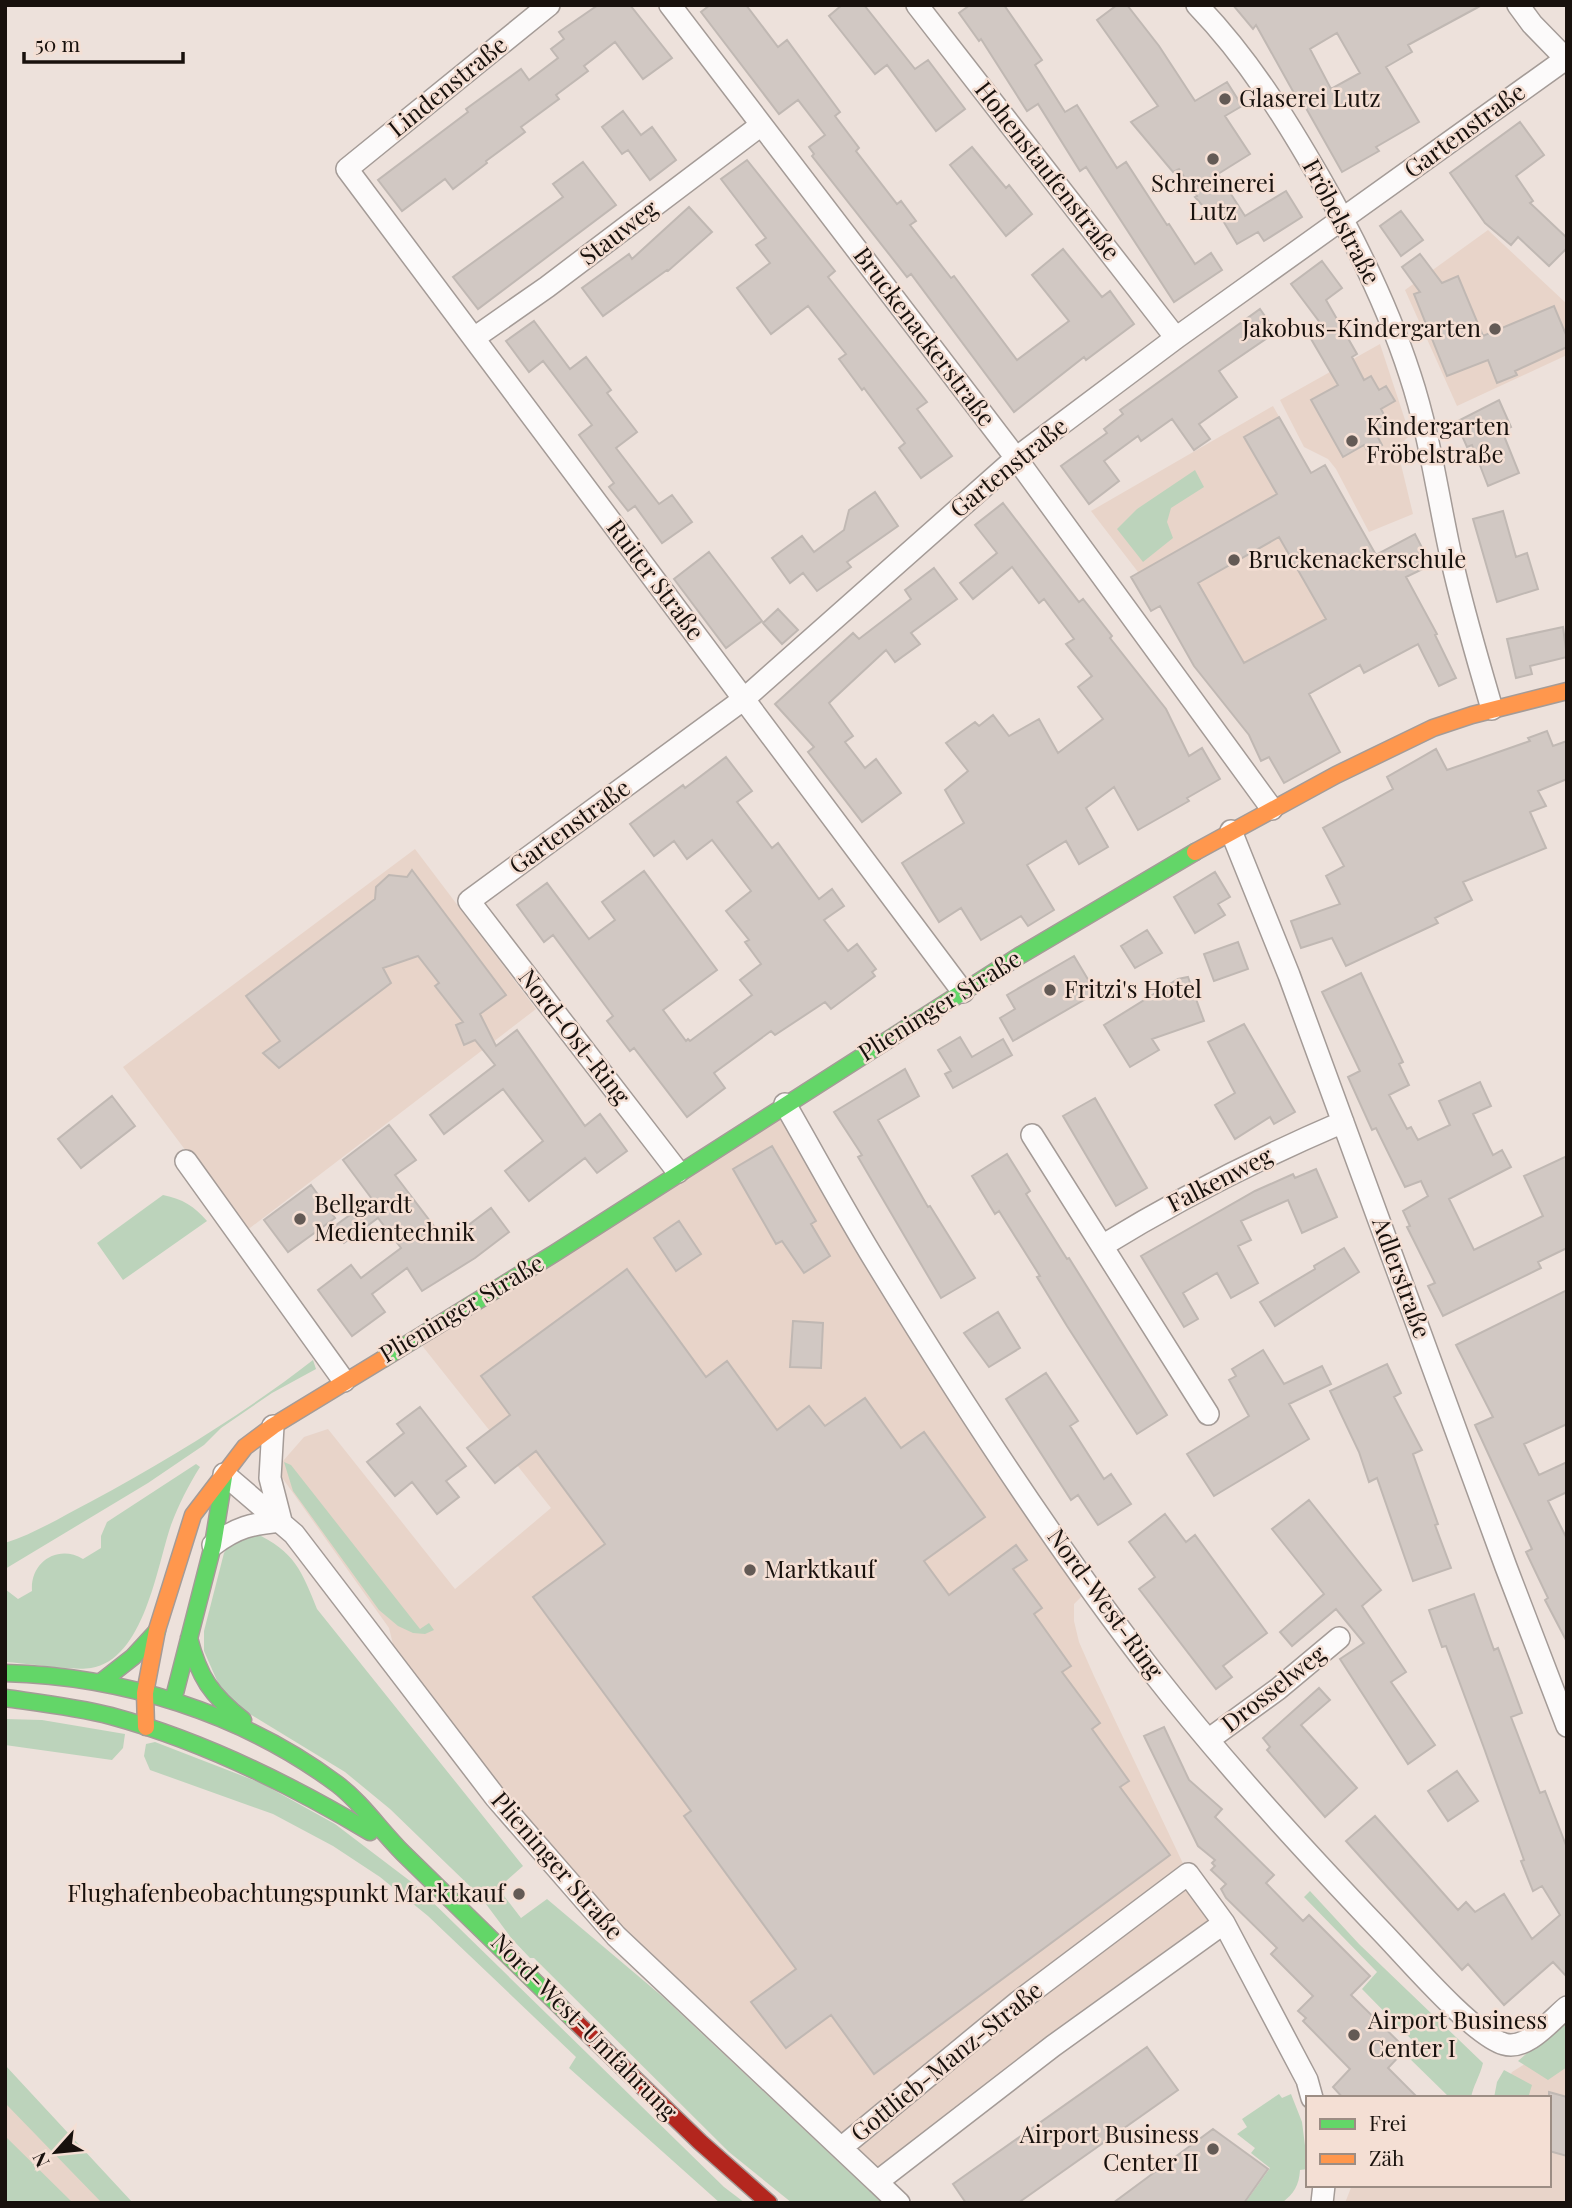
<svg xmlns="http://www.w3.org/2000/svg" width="1572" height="2208" font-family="'Playfair Display',serif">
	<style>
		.built { fill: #e8d4c9 }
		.green { fill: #bcd3bb }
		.building { fill: #d1c8c3; stroke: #c0b8b3; stroke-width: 2; fill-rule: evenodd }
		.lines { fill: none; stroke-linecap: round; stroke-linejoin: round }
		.street-casing { stroke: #a49b97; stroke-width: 24 }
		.fast-casing { stroke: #a49b97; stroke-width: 19 }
		.slow-casing { stroke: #a49b97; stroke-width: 19 }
		.jam-casing { stroke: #a49b97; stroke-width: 19 }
		.street { stroke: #fcfafa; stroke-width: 21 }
		.fast { stroke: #63d668; stroke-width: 16 }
		.slow { stroke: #ff974d; stroke-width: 16 }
		.jam { stroke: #b3261e; stroke-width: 16 }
		.poi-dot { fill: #635a55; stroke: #f4dfd4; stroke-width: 2.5 }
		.labels { text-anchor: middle; stroke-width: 5; stroke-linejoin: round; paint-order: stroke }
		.street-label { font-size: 24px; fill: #18110d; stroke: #f4dfd4 }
		.poi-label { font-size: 24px; fill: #18110d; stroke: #f4dfd4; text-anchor: start }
	</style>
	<rect width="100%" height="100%" fill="#ede1db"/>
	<!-- built -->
	<path class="built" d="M1488 230 1567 304V355L1457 406 1405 290Z
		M1380 344 1410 435 1397 448 1413 514 1369 532 1336 469 1328 459 1304 447 1280 400Z
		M1273 406 1311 473 1325 465 1362 529 1332 547 1334 666 1340 677 1245 730 1194 666 1160 606 1151 611 1131 577 1138 572 1091 511Z
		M415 849 536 1009 246 1231 123 1067Z
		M785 1104 1083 1595 1074 1604V1621L1079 1642 1094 1676 1188 1874 1224 1923 877 2182 663 1978 400 1673 389 1628 276 1469 304 1437 328 1429 455 1589 551 1508 416 1338Z
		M1567 2038V2203H1345L1352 2185H1549V2098H1499L1512 2072Z
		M5 2094 111 2203H5Z"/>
	<!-- green -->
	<path class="green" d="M1195 470 1204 487 1171 508 1167 522 1173 538 1143 562 1117 529 1137 509Z
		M163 1195C183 1199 194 1206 207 1221L123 1280 97 1243Z
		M313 1360 316 1369 272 1393 221 1428 204 1445 148 1483 5 1569V1543C36 1533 63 1516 92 1501 168 1460 245 1413 313 1360Z
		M284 1462 291 1465 420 1629 429 1623 434 1630 425 1634 413 1633 398 1626 379 1610 293 1491Z
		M196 1464 200 1467C188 1486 179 1504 171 1525 157 1566 144 1660 91 1668 71 1671 28 1663 5 1662V1589L18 1599 32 1591C30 1562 58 1544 83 1559L101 1548V1536L107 1522Z
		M255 1533C294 1551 302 1571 317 1609L523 1866 498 1888 521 1918 547 1899 663 1997 880 2201 878 2203H792L729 2152 534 1958H530L512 1939 480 1896 390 1809 345 1772 240 1708 222 1692 204 1651V1631L224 1553 234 1539Z
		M5 1719 42 1720 125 1734 123 1748 112 1760 5 1745Z
		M155 1742 261 1783 335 1824 414 1884 724 2187 745 2203H720L569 2068 576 2057 428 1916 380 1877 333 1846 273 1814 150 1770 144 1756 146 1744Z
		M1310 1891 1359 1944 1483 2063C1480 2076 1473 2086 1471 2098H1450L1405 2054 1415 2043 1362 1989 1377 1972 1304 1897Z
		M1567 2018V2067L1548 2080 1518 2061Z
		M5 2065 133 2203H102L5 2103Z
		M1504 2070 1532 2085 1528 2098H1494L1497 2082Z
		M1279 2094 1282 2098 1291 2094 1302 2122 1308 2169 1300 2170C1299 2186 1294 2193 1282 2203H1245L1270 2168 1251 2153 1255 2148 1237 2134 1247 2127 1242 2119Z
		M5 2136 73 2203H5Z"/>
	<!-- building -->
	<path class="building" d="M598 5H630L672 58 643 79 615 42 584 66 588 71 556 95 559 99 521 127 525 132 486 161 487 163 453 189 445 179 402 211 378 180 468 112 466 109 521 69 529 80 558 58 551 49 564 39 559 32Z
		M710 5H746L778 47 787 40 840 112 835 116 859 148 856 151 897 204 901 201 916 221 910 225 951 278 954 276 1017 360 1069 321 1032 275 1063 249 1102 297 1110 291 1134 324 1086 360 1084 357 1014 412 911 274 907 277 812 156 814 154 809 147 825 135 798 100 779 114 701 12Z
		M842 5H864L915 69 928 60 965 109 936 131 887 65 875 74 829 16Z
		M970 5H1004L1042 60 1035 65 1065 112 1077 105 1117 168 1126 162 1167 225 1169 224 1195 264 1211 253 1222 270 1174 302 1086 167 1080 171 1038 104 1027 111 981 39 979 41 959 13Z
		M1117 5H1127L1159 46 1195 101 1227 82 1242 106 1225 116 1250 154 1218 174 1245 216 1286 191 1302 217 1264 241 1258 232 1237 244 1216 209 1209 213 1195 197 1197 196 1179 169 1173 172 1131 122 1158 106 1097 20Z
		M1233 5H1482L1408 45 1412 52 1386 67 1419 122 1376 147 1379 151 1342 172 1302 101 1299 102 1256 25 1253 29ZM1337 33 1360 73 1331 89 1310 49Z
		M623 111 641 135 652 127 676 160 650 180 628 150 622 154 602 127Z
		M1520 122 1544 155 1516 176 1533 201 1530 203 1567 238V248L1549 266 1518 237 1511 245 1485 223 1450 173Z
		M972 147 1006 188 1009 185 1032 214 1006 236 950 165Z
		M747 160 835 271 828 277 927 402 917 409 952 456 921 478 899 448 905 443 864 388 862 390 839 359 846 354 808 306 771 334 737 288 770 263 756 245 766 238 721 179Z
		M583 162 616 205 478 309 453 277 563 197 553 184Z
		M689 207 712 232 668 271 667 270 603 316 582 288 629 254 632 259Z
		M1401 211 1423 240 1401 256 1380 226Z
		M1420 254 1442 283 1458 276 1483 336 1554 306 1567 337V347L1515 371 1517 375 1497 383 1488 360 1447 376 1414 294 1420 292 1402 267Z
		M1322 261 1342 288 1326 300 1357 354 1352 357 1364 380 1371 376 1379 390 1386 386 1395 401 1381 409 1388 423 1374 430 1382 445 1368 452 1364 445 1343 457 1311 400 1338 385 1307 332 1321 324 1291 284Z
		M1260 309 1276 332 1219 371 1237 397 1199 424 1210 439 1194 450 1172 419 1141 441 1138 436 1104 461 1119 481 1089 504 1061 466 1107 433 1104 429 1123 414 1120 410Z
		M534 321 570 369 586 357 611 390 607 393 637 432 616 448 659 504 672 495 692 522 662 543 635 506 628 511 609 487 614 483 579 435 592 425 543 361 529 372 506 341Z
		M1499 400 1511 427 1502 431 1519 473 1488 486 1472 445 1467 447 1456 422Z
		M1279 417 1311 473 1325 465 1376 555 1415 534 1431 565 1406 577 1437 634 1435 635 1456 678 1439 686 1418 644 1364 673 1360 665 1309 694 1340 752 1284 783 1269 757 1261 761 1249 735 1194 666 1160 606 1151 611 1131 577 1277 494 1244 437ZM1279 537 1326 619 1244 663 1198 583Z
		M875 492 898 526 847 562 851 567 817 591 803 573 790 583 772 558 802 536 814 552 844 530 849 510Z
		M1003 503 1079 602 1083 599 1112 636 1110 638 1166 709 1189 756 1202 748 1220 779 1187 798 1189 801 1138 830 1114 787 1086 808 1108 847 1079 864 1066 841 1027 865 1054 910 1028 926 1021 916 981 940 961 908 939 922 902 863 964 823 945 790 968 771 946 743 975 722 979 726 993 715 1009 736 1039 719 1058 753 1103 719 1078 687 1092 676 1066 644 1074 639 1044 599 1039 603 1012 567 973 599 960 583 997 553 975 525Z
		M1503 511 1516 557 1527 553 1538 589 1497 602 1473 519Z
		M709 552 762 621 726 648 674 579Z
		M934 568 957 599 911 633 920 644 895 662 886 650 829 703 853 736 845 742 865 768 876 759 901 793 862 822 808 752 814 747 775 704 853 633 859 639 911 599 905 590Z
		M778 609 798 630 782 644 763 623Z
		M1563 627 1567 657 1530 666 1532 674 1516 678 1507 639Z
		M1547 731 1553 746 1567 741V779L1538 791 1546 806 1530 812 1546 848 1463 882 1472 900 1435 918 1438 923 1346 966 1332 938 1301 948 1291 921 1340 904 1326 876 1344 866 1323 828 1393 789 1387 777 1436 749 1447 770 1530 741 1528 738Z
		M726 757 752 791 737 802 772 848 778 843 819 899 832 889 844 906 824 920 848 951 857 944 876 969 872 972 875 976 831 1009 825 1002 775 1035 771 1031 714 1073 725 1088 687 1117 634 1048 630 1051 607 1021 613 1016 553 935 544 942 517 905 547 883 589 939 615 920 602 902 644 871 717 970 663 1010 686 1041 688 1039 690 1041 752 995 740 980 761 964 745 942 749 940 726 911 751 891 712 840 687 859 674 841 654 856 630 824 683 785 685 788Z
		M412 870 506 995 480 1014 496 1046 517 1030 585 1126 600 1114 627 1151 597 1173 585 1158 529 1201 505 1171 543 1141 503 1089 444 1134 430 1115 495 1065 475 1040 464 1045 456 1025 463 1022 435 986 439 983 418 956 383 968 391 983 279 1068 263 1053 280 1041 246 996 375 899 376 887 389 875 407 877Z
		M1215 872 1230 897 1218 904 1225 915 1195 933 1174 897Z
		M1147 930 1162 953 1135 968 1121 946Z
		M1238 942 1248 969 1214 981 1204 954Z
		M1074 956 1096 993 1013 1041 1000 1018 1015 1009 1007 995Z
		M1361 973 1403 1062 1399 1064 1409 1085 1389 1095 1407 1129 1411 1127 1418 1140 1450 1125 1439 1101 1480 1082 1491 1106 1473 1114 1493 1155 1502 1150 1511 1167 1449 1199 1474 1250 1543 1216 1524 1176 1567 1156V1248L1538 1262 1541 1268 1443 1316 1428 1286 1435 1283 1407 1227 1410 1226 1403 1211 1428 1196 1421 1181 1405 1187 1376 1128 1372 1130 1348 1077 1360 1071 1322 992Z
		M1188 977 1204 1021 1152 1039 1159 1050 1130 1067 1104 1025 1178 979Z
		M1244 1024 1295 1112 1274 1124 1270 1117 1235 1139 1215 1105 1235 1093 1208 1042Z
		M960 1037 972 1057 1003 1039 1012 1055 953 1088 945 1074 951 1071 938 1050Z
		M905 1069 919 1096 878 1120 928 1207 930 1206 975 1278 941 1298 858 1157 862 1155 834 1112Z
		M112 1096 135 1126 81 1168 58 1139Z
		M1095 1098 1147 1188 1116 1206 1063 1116Z
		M389 1125 416 1160 395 1175 446 1242 491 1208 509 1232 475 1258 422 1291 407 1268 372 1294 385 1312 352 1336 318 1290 351 1265 361 1278 401 1248 378 1218 344 1243 332 1228 372 1199 343 1160Z
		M772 1146 816 1221 811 1224 830 1256 804 1273 782 1241 776 1244 733 1169Z
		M1007 1154 1030 1191 1026 1194 1067 1259 1069 1258 1167 1415 1137 1434 1067 1326 1037 1277 1040 1276 999 1211 995 1214 972 1176Z
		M1316 1169 1337 1217 1302 1233 1288 1200 1241 1221 1251 1240 1238 1246 1258 1283 1231 1298 1217 1273 1183 1293 1198 1319 1184 1327 1141 1256 1255 1191 1293 1174 1295 1178Z
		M311 1185 335 1218 288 1252 264 1220Z
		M679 1221 701 1254 676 1271 654 1238Z
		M1344 1248 1359 1272 1275 1326 1260 1302 1315 1269 1314 1266Z
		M627 1269 706 1377 727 1361 777 1430 809 1406 825 1426 865 1398 901 1448 924 1432 985 1517 924 1561 949 1595 1016 1545 1027 1560 1013 1569 1042 1608 1034 1614 1071 1666 1062 1672 1100 1723 1092 1729 1129 1781 1120 1787 1170 1855 874 2074 831 2015 786 2048 751 2002 796 1969 684 1816 691 1811 533 1597 605 1544 536 1451 495 1483 467 1448 510 1415 481 1376Z
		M1567 1290V1424L1524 1444 1539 1475 1567 1462V1492L1548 1501 1567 1539V1642L1545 1600 1548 1598 1526 1552 1532 1549 1475 1425 1493 1417 1456 1345Z
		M998 1312 1020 1348 989 1367 964 1333Z
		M793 1321 823 1323 821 1368 790 1367Z
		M1263 1350 1284 1384 1322 1366 1331 1384 1289 1404 1309 1439 1214 1496 1187 1454 1249 1416 1229 1380 1236 1376 1232 1369Z
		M1387 1364 1401 1393 1394 1397 1422 1450 1413 1454 1438 1524 1435 1525 1451 1568 1413 1581 1377 1478 1369 1482 1359 1452 1330 1391Z
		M1046 1373 1078 1421 1070 1426 1104 1479 1111 1474 1131 1504 1098 1525 1078 1495 1071 1500 1006 1399Z
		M420 1407 466 1466 446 1481 459 1497 437 1514 412 1482 395 1496 367 1462 404 1433 397 1424Z
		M1309 1500 1381 1590 1362 1606 1406 1672 1391 1682 1435 1745 1408 1764 1340 1659 1364 1643 1336 1609 1292 1646 1280 1632 1324 1594 1272 1529Z
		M1165 1514 1186 1542 1195 1535 1267 1633 1223 1666 1232 1677 1216 1689 1139 1589 1155 1577 1129 1542Z
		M1474 1594 1494 1650 1498 1648 1522 1713 1511 1717 1540 1793 1545 1791 1567 1848V1977L1553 1962 1504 2005 1468 1964 1462 1970 1346 1841 1375 1816 1458 1910 1466 1902 1475 1912 1504 1894 1532 1939 1560 1915 1542 1886 1533 1891 1521 1861 1524 1860 1484 1748 1446 1646 1442 1647 1429 1610Z
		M1319 1688 1330 1700 1301 1725 1357 1788 1325 1817 1267 1750 1270 1747 1263 1738Z
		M1164 1727 1189 1780 1222 1809 1215 1817 1274 1875 1266 1883 1303 1921 1309 1915 1370 1976 1351 1995 1406 2049 1388 2068 1418 2098H1343L1333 2087 1350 2069 1303 2021 1306 2018 1298 2011 1313 1996 1271 1954 1277 1948 1226 1898 1221 1889 1226 1884 1211 1870 1215 1866 1212 1863 1215 1860 1198 1846 1144 1736Z
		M1457 1771 1478 1801 1448 1821 1428 1791Z
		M1147 2047 1178 2090 1018 2203H966L953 2184Z
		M1549 2092 1567 2097V2156L1549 2151Z
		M1213 2129 1268 2169 1244 2203H1113Z"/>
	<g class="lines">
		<!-- street casing -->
		<g class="street-casing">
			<path id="street" d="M549 5 347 169 963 992
				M670 5 1016 458 1272 809
				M917 5 1176 338
				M1197 5C1248 58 1286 119 1322 182 1357 244 1388 307 1410 375 1430 435 1438 499 1452 561 1463 611 1478 660 1492 709
				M1518 5 1532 24 1567 60
				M474 338 547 287 761 125
				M1231 831 1289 975 1506 1567 1567 1726
				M785 1104C816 1158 845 1212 877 1264 962 1403 1052 1542 1151 1670 1223 1762 1302 1848 1383 1933 1407 1958 1473 2035 1504 2044 1527 2051 1551 2020 1567 2007
				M1032 1135 1208 1414
				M186 1161 344 1381
				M678 1172 469 901 744 699 1016 458 1176 338 1567 58
				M1102 1246C1180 1198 1259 1158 1343 1122
				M273 1426 270 1478 281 1521
				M224 1474 294 1534 496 1798 616 1936 877 2182 1053 2046 1224 1923
				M213 1545C237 1527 251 1524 281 1521
				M1208 1740 1278 1689 1339 1638
				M841 2148 1018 2002 1188 1874 1224 1923 1307 2080 1312 2098
				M877 2182 899 2203
				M1322 2203 1324 2185"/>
		</g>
		<!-- fast casing -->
		<g class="fast-casing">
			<path id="fast" d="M383 1359 555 1253 1019 956 1195 852
				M189 1638C199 1677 211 1695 243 1720
				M5 1673C122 1676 242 1713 337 1784 362 1803 380 1830 403 1853 461 1909 519 1966 577 2023
				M101 1682 133 1657 157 1631
				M5 1698C40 1703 76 1707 111 1716 203 1741 288 1783 370 1832
				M173 1701 213 1545 224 1477"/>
		</g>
		<!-- slow casing -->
		<g class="slow-casing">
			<path id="slow" d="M1195 852 1336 775 1433 728 1472 715 1567 691
				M146 1727 145 1693 157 1630 193 1515 245 1447 273 1426 383 1359"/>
		</g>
		<!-- jam casing -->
		<g class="jam-casing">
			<path id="jam" d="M577 2023 700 2142 769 2203"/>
		</g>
		<!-- street -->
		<use href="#street" class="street"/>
		<!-- fast -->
		<use href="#fast" class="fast"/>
		<!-- slow -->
		<use href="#slow" class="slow"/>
		<!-- jam -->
		<use href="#jam" class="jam"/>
	</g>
	<!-- markers -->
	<g class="poi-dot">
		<circle cx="1225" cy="99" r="7"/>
		<circle cx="1213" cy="159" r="7"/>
		<circle cx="1495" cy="329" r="7"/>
		<circle cx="1352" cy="441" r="7"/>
		<circle cx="1234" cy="560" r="7"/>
		<circle cx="1050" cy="990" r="7"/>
		<circle cx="300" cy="1219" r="7"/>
		<circle cx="750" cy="1570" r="7"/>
		<circle cx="519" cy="1894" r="7"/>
		<circle cx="1354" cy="2035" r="7"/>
		<circle cx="1213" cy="2149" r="7"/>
	</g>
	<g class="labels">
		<!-- street labels -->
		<g class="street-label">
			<text transform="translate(448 87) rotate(-39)" y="8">Lindenstraße</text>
			<text transform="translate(1465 131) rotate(-36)" y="8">Gartenstraße</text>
			<text transform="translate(1047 171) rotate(52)" y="8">Hohenstaufenstraße</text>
			<text transform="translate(1341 222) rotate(62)" y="8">Fröbelstraße</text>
			<text transform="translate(619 233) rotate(-37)" y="8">Stauweg</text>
			<text transform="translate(924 337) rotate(53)" y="8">Bruckenackerstraße</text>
			<text transform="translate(1009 468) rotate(-39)" y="8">Gartenstraße</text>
			<text transform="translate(655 580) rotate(53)" y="8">Ruiter Straße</text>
			<text transform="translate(570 827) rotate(-36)" y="8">Gartenstraße</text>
			<text transform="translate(940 1006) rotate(-32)" y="8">Plieninger Straße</text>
			<text transform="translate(574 1037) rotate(52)" y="8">Nord-Ost-Ring</text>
			<text transform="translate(1220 1180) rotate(-27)" y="8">Falkenweg</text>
			<text transform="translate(1401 1278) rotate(70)" y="8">Adlerstraße</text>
			<text transform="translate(462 1309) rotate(-31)" y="8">Plieninger Straße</text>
			<text transform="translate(1105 1604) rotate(54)" y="8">Nord-West-Ring</text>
			<text transform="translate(1274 1689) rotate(-38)" y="8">Drosselweg</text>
			<text transform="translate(557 1866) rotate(49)" y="8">Plieninger Straße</text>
			<text transform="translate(584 2027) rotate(45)" y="8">Nord-West-Umfahrung</text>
			<text transform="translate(947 2062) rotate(-39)" y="8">Gottlieb-Manz-Straße</text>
		</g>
		<!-- poi labels -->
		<g class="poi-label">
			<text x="1239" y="107">Glaserei Lutz</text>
			<text x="1213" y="192" text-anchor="middle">Schreinerei<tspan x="1213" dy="28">Lutz</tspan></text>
			<text x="1481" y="337" text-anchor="end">Jakobus-Kindergarten</text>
			<text x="1366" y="435">Kindergarten<tspan x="1366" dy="28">Fröbelstraße</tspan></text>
			<text x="1248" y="568">Bruckenackerschule</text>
			<text x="1064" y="998">Fritzi's Hotel</text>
			<text x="314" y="1213">Bellgardt<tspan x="314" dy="28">Medientechnik</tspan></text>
			<text x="764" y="1578">Marktkauf</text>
			<text x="505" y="1902" text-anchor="end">Flughafenbeobachtungspunkt Marktkauf</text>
			<text x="1368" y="2029">Airport Business<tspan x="1368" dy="28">Center I</tspan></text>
			<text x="1199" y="2143" text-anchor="end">Airport Business<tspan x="1199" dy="28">Center II</tspan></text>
		</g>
	</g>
	<!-- border -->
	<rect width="1572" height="2208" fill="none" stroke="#18110d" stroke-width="14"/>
	<!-- legend -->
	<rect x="1306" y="2096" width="245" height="91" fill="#f4dfd4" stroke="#9c8d84" stroke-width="2"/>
	<rect x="1320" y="2119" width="35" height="10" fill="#63d668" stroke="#9c8d84" stroke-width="2"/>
	<text x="1369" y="2131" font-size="21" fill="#18110d">Frei</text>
	<rect x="1320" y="2154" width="35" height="10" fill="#ff974d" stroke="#9c8d84" stroke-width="2"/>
	<text x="1369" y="2166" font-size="21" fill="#18110d">Zäh</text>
	<!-- north arrow -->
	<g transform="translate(56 2152) rotate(243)" stroke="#f4dfd4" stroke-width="5" paint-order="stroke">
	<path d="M0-5L12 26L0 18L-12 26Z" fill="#18110d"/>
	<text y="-10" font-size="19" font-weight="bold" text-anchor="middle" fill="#18110d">N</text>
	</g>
	<!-- scale -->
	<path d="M24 52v10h159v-10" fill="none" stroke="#18110d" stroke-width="3.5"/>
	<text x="35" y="52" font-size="21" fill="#18110d" stroke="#f4dfd4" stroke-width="5" paint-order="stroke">50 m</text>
</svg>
